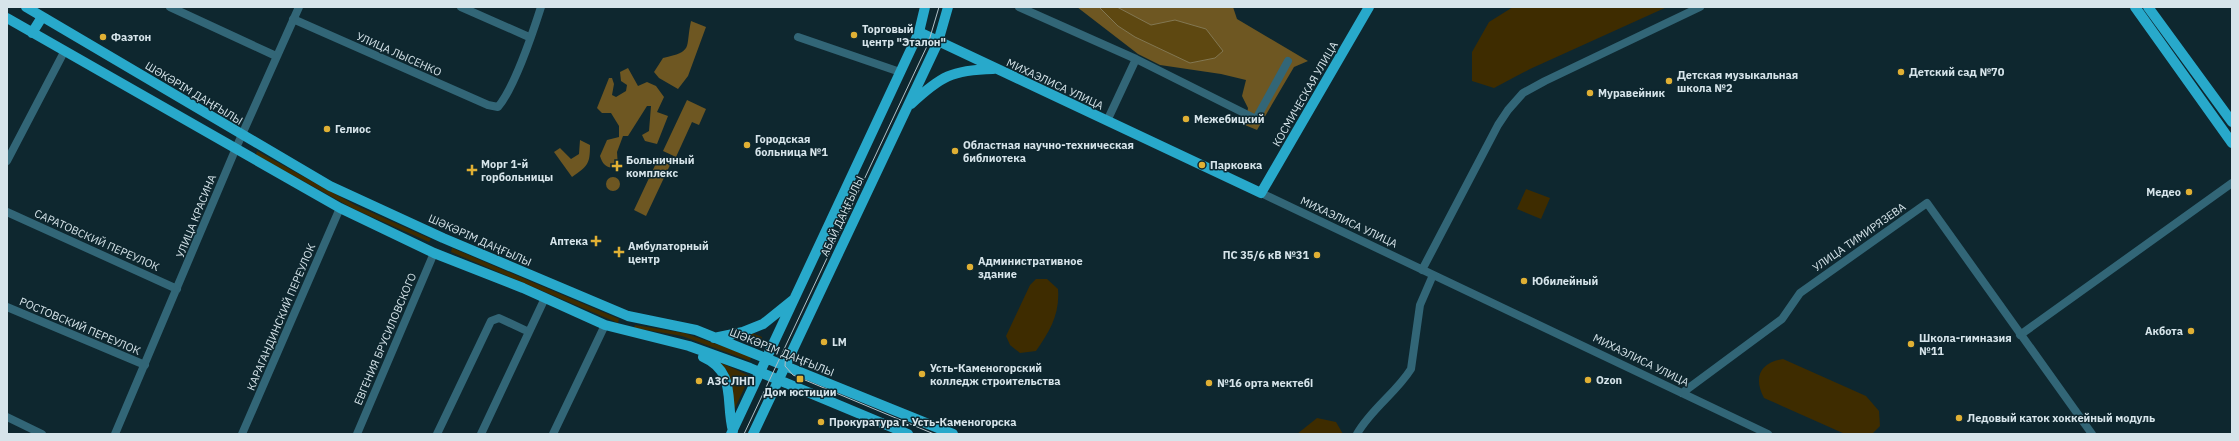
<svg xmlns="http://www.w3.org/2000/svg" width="2239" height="441" font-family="'IBM Plex Sans',sans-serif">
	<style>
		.green { fill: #3e2c00 }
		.forest { fill: #6e5722 }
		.water { fill: #5e4811; stroke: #827752 }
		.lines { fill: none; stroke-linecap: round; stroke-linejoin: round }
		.minor { stroke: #326677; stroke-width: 8 }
		.major { stroke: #28a9cb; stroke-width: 10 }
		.tram { stroke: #b0c0c7; stroke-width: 1 }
		.poi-dot { fill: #e0b034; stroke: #0e272f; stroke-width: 1.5 }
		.labels { text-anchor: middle; stroke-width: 3; stroke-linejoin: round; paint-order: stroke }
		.poi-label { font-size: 11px; font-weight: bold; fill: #d6e4ea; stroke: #0e272f; text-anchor: start }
		.street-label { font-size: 11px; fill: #d6e4ea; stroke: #0e272f }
	</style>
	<rect width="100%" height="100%" fill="#0e272f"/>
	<!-- green -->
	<path class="green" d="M1513 7H1667L1530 69 1494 88 1472 81V52L1489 22Z
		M257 151 355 205 431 239 429 242 354 209 256 155Z
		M1526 189 1550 198 1541 219 1517 209Z
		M452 248 619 319 618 323 451 252Z
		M1036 279H1047L1058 289C1060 314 1050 331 1036 351L1020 353 1010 345 1006 336 1030 285Z
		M635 325 684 333 751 356 750 361 682 336 634 328Z
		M752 333 762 337 759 346 737 337Z
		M1783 359 1866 396 1879 411 1880 426 1872 434H1845L1764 398C1753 377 1760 363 1783 359Z
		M719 362 750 376 734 410 729 376 727 371Z
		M1317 418 1336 422 1343 434H1297Z"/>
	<!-- forest -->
	<path class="forest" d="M1077 7H1233L1237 19 1308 61 1294 67 1257 130 1245 125 1248 108 1242 96 1246 80 1221 74 1160 65 1138 54Z
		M691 21 706 27 688 76 678 89 659 78 654 72 663 58C694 51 685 49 691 21Z
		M628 68 638 86 647 82 656 86 664 97 657 112 668 116 657 144 645 141 642 135 649 131 651 106H647L628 136H623L617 152 618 167C608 169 603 166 600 156L607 140 619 137V126L611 113H602L597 108 609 78H612L614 84 612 95 616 97 626 91 627 85 621 81 620 72Z
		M687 100 706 109 699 125 692 122 676 157 663 151Z
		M580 140 590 145C590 164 588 166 572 177L554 152 560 148 571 159 579 154Z
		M658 159 670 165 646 216 634 210Z
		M606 184a7 7 0 1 1 14 0a7 7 0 1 1-14 0Z"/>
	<!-- water -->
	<path class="water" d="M1099 7H1117L1151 25 1175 20 1206 29 1223 51 1215 58 1190 63 1135 37 1118 26Z"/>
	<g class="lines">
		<!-- minor -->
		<path class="minor" d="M170 7 276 56
			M461 7 529 37
			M1019 7 1136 59 1256 119 1288 61
			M293 19 488 105 498 107C514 88 533 32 541 7
			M798 37 900 72
			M1107 121 1136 59
			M7 161 64 52
			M1261 193 1768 434
			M7 212 177 289
			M1422 270 1498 125 1508 110 1523 93 1545 81 1700 7
			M7 307 145 365
			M2020 335 2232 183
			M1682 393 1782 319 1800 293 1927 203 2092 434
			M7 417 42 434
			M115 434 236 148 299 7
			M242 434 340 208
			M357 434 434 253
			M437 434 491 321 499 318 529 332
			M481 434 545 298
			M553 434 605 325
			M1357 434C1371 409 1396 393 1411 369L1420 305 1433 275"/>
		<!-- major -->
		<path class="major" d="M26 7 330 186 443 238 628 316 696 330 953 434
			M2135 7 2232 143
			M2148 7 2232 122
			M7 18 340 208 434 253 523 288 605 325 689 346 750 368 908 434
			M919 32 1261 193 1369 7
			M32 33 42 17
			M911 104C941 76 952 70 993 69
			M714 338 743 332 763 324 793 300
			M703 357C737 372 725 401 733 431
			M731 434 919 32 925 7
			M753 434 938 42 948 7"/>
		<!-- tram -->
		<path class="tram" d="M786 351 785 366 793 375 934 434
			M744 434 928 44 939 7"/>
	</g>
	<!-- markers -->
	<g class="poi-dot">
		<circle cx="854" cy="35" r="4"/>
		<circle cx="103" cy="37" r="4"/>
		<circle cx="1901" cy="72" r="4"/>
		<circle cx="1669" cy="81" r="4"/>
		<circle cx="1590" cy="93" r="4"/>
		<circle cx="1186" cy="119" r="4"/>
		<circle cx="327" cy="129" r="4"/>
		<circle cx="747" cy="145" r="4"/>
		<circle cx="955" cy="151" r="4"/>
		<circle cx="1202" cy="165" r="4"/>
		<path d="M615 160h4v4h4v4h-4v4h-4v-4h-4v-4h4z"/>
		<path d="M470 164h4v4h4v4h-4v4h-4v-4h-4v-4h4z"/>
		<circle cx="2189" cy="192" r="4"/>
		<path d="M594 235h4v4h4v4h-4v4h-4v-4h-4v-4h4z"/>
		<path d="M617 246h4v4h4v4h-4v4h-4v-4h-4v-4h4z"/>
		<circle cx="1317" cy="255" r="4"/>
		<circle cx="970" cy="267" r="4"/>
		<circle cx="1524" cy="281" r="4"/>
		<circle cx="2191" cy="331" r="4"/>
		<circle cx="824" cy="342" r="4"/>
		<circle cx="1911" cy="344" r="4"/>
		<circle cx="922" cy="374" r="4"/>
		<rect x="796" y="375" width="8" height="8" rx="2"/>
		<circle cx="1588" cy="380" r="4"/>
		<circle cx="699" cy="381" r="4"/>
		<circle cx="1209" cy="383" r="4"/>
		<circle cx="1959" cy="418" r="4"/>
		<circle cx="821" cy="422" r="4"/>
	</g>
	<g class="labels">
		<!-- poi labels -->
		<g class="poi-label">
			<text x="862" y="33">Торговый<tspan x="862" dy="13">центр "Эталон"</tspan></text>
			<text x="111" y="41">Фаэтон</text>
			<text x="1909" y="76">Детский сад №70</text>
			<text x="1677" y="79">Детская музыкальная<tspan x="1677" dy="13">школа №2</tspan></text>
			<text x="1598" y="97">Муравейник</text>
			<text x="1194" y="123">Межебицкий</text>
			<text x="335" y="133">Гелиос</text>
			<text x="755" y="143">Городская<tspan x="755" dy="13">больница №1</tspan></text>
			<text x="963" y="149">Областная научно-техническая<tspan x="963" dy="13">библиотека</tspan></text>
			<text x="626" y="164">Больничный<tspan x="626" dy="13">комплекс</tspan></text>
			<text x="481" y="168">Морг 1-й<tspan x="481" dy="13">горбольницы</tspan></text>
			<text x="1210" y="169">Парковка</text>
			<text x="2181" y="196" text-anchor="end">Медео</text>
			<text x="588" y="245" text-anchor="end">Аптека</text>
			<text x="628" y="250">Амбулаторный<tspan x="628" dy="13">центр</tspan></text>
			<text x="1309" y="259" text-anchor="end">ПС 35/6 кВ №31</text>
			<text x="978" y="265">Административное<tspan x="978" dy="13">здание</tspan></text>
			<text x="1532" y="285">Юбилейный</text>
			<text x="2183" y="335" text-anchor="end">Акбота</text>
			<text x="1919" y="342">Школа-гимназия<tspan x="1919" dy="13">№11</tspan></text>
			<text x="832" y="346">LM</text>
			<text x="930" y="372">Усть-Каменогорский<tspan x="930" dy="13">колледж строительства</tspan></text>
			<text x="1596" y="384">Ozon</text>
			<text x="707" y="385">АЗС ЛНП</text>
			<text x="1217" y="387">№16 орта мектебі</text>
			<text x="800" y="396" text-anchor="middle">Дом юстиции</text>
			<text x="1967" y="422">Ледовый каток хоккейный модуль</text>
			<text x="829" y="426">Прокуратура г. Усть-Каменогорска</text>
		</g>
		<!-- street labels -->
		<g class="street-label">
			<text transform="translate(399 54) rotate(24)" y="4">УЛИЦА ЛЫСЕНКО</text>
			<text transform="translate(1055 84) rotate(25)" y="4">МИХАЭЛИСА УЛИЦА</text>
			<text transform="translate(194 93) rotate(31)" y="4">ШӘКӘРІМ ДАҢҒЫЛЫ</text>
			<text transform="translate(1305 94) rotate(-60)" y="4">КОСМИЧЕСКАЯ УЛИЦА</text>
			<text transform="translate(196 216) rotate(-68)" y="4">УЛИЦА КРАСИНА</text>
			<text transform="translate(842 216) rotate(-65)" y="4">АБАЙ ДАҢҒЫЛЫ</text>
			<text transform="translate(1349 222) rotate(25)" y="4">МИХАЭЛИСА УЛИЦА</text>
			<text transform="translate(1859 237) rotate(-35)" y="4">УЛИЦА ТИМИРЯЗЕВА</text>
			<text transform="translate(97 240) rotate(24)" y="4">САРАТОВСКИЙ ПЕРЕУЛОК</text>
			<text transform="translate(480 240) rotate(24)" y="4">ШӘКӘРІМ ДАҢҒЫЛЫ</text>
			<text transform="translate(281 317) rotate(-67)" y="4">КАРАГАНДИНСКИЙ ПЕРЕУЛОК</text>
			<text transform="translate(80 326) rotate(23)" y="4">РОСТОВСКИЙ ПЕРЕУЛОК</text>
			<text transform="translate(385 339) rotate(-67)" y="4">ЕВГЕНИЯ БРУСИЛОВСКОГО</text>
			<text transform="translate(782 352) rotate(22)" y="4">ШӘКӘРІМ ДАҢҒЫЛЫ</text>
			<text transform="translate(1641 360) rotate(26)" y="4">МИХАЭЛИСА УЛИЦА</text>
		</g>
	</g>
	<!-- border -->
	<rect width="2239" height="441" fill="none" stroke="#d6e4ea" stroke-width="16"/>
</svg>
